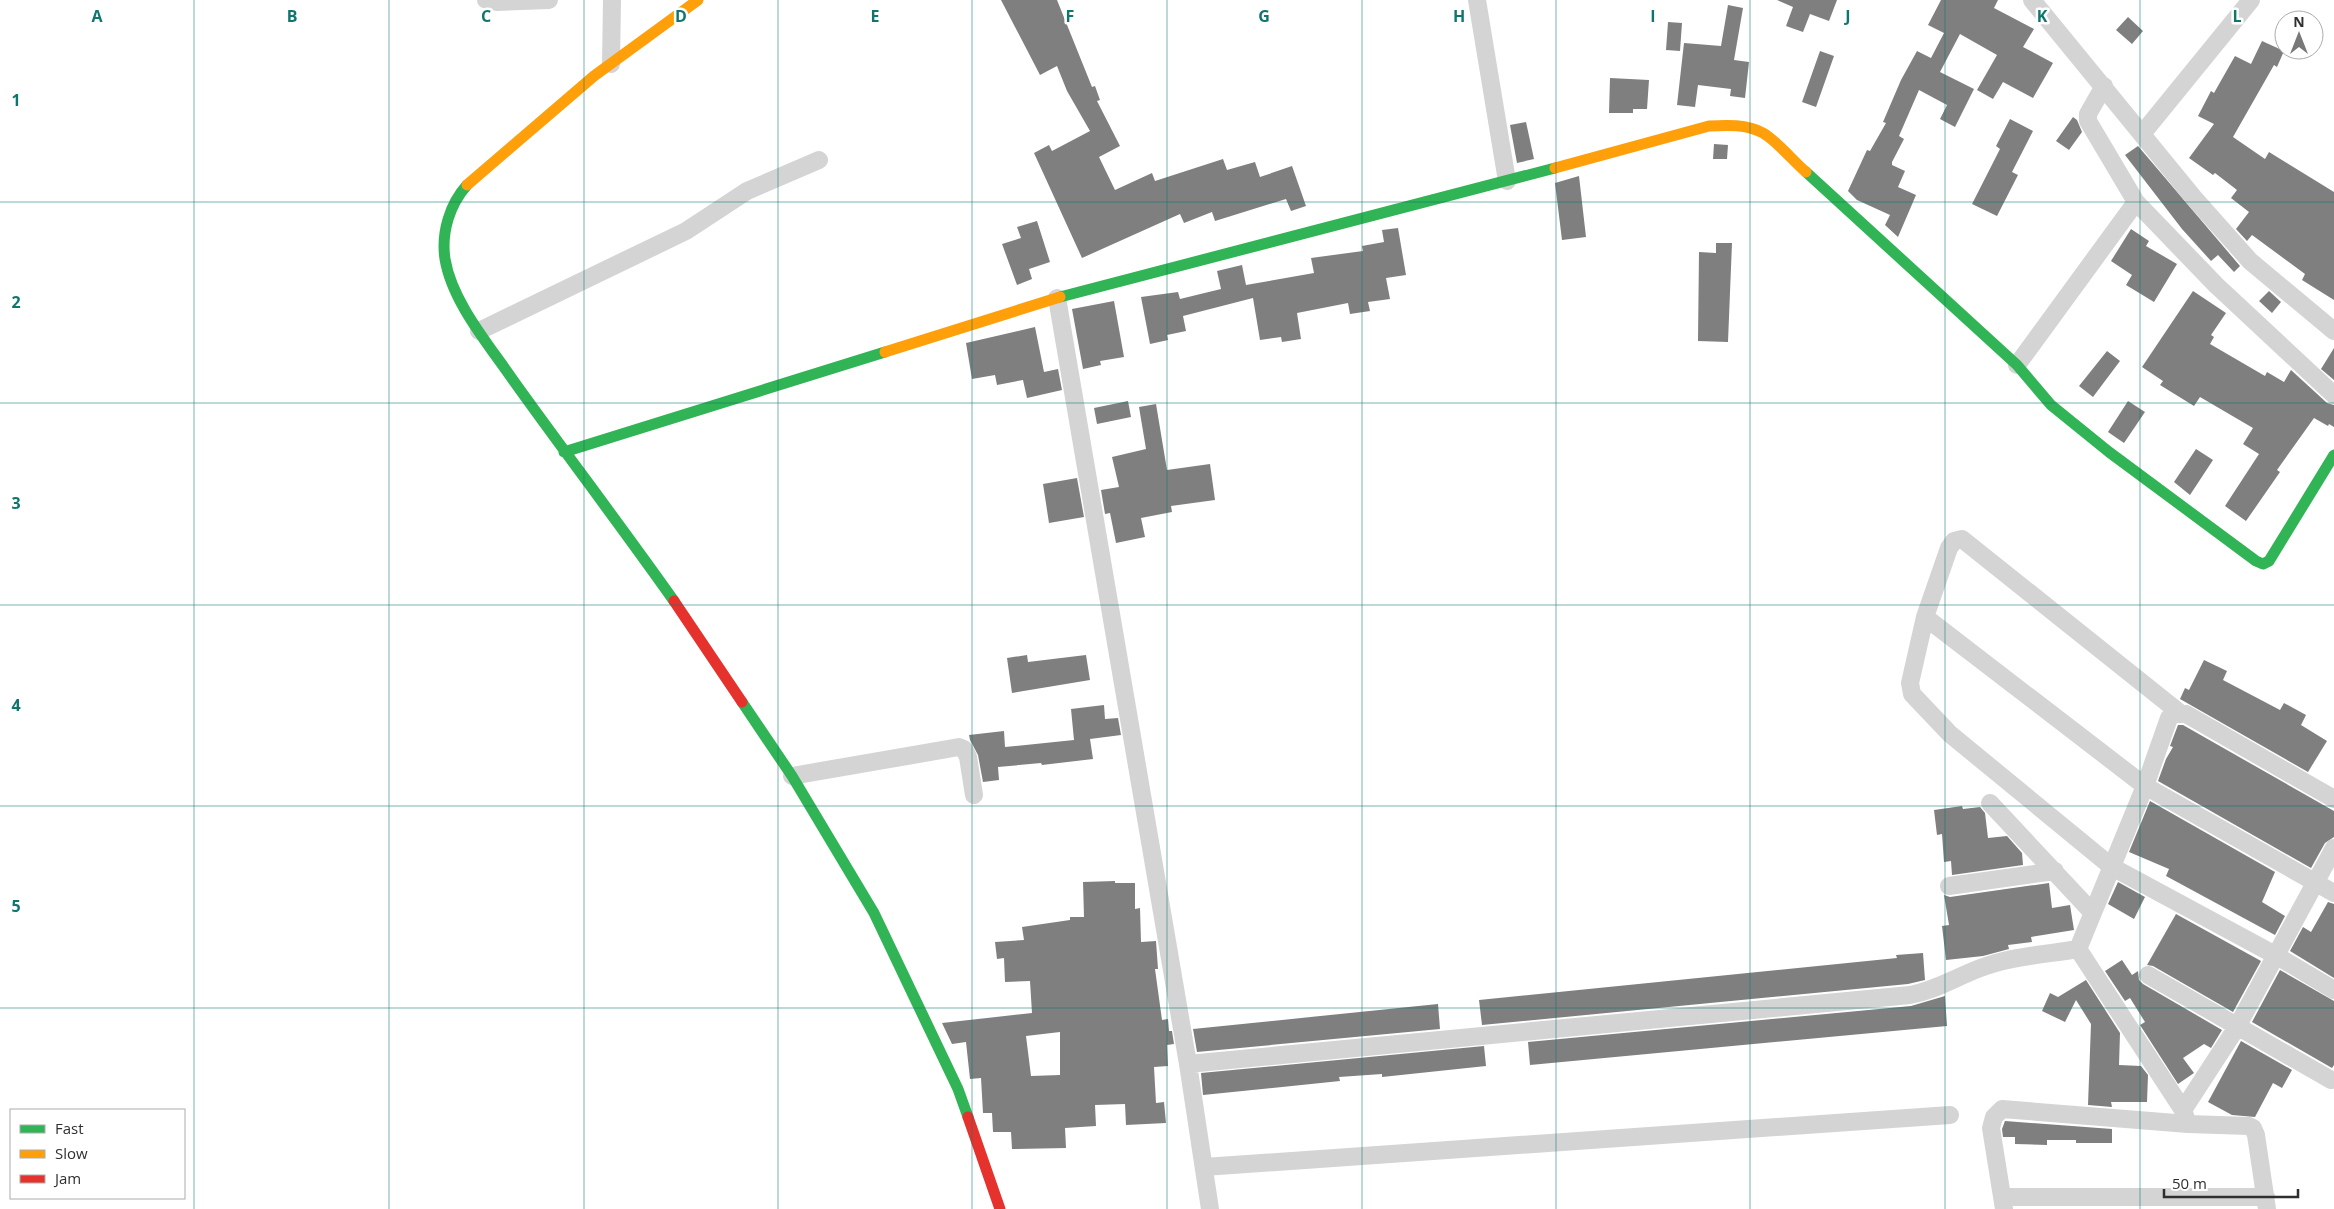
<svg xmlns="http://www.w3.org/2000/svg" width="2334" height="1209" font-family="'Open Sans',sans-serif">
	<style>
		.building { fill: #7f7f7f; fill-rule: evenodd }
		.lines { fill: none; stroke-linecap: round; stroke-linejoin: round }
		.street { stroke: #d4d4d4; stroke-width: 18 }
		.fast { stroke: #30b455; stroke-width: 11 }
		.slow { stroke: #ff9f0a; stroke-width: 11 }
		.jam { stroke: #e5322d; stroke-width: 11 }
		.grid { fill: none; stroke: #0f766e; stroke-width: 1; stroke-opacity: 0.55 }
		.grid-label { font-size: 16px; text-anchor: middle; font-weight: bold; fill: #0f766e; stroke: #fff; stroke-width: 5; stroke-linejoin: round; paint-order: stroke }
	</style>
	<rect width="100%" height="100%" fill="#fff"/>
	<!-- building -->
	<path class="building" d="M1001 0H1057L1092 87 1095 86 1100 100 1097 101 1120 146 1099 157 1115 190 1152 173 1155 181 1223 159 1227 170 1255 162 1260 177 1292 166 1306 206 1291 211 1286 199 1215 221 1212 212 1184 223 1180 214 1082 258 1034 153 1049 145 1052 151 1090 131 1067 91 1057 66 1040 75Z
		M1777 0H1837L1829 21 1810 14 1803 32 1786 26 1793 7Z
		M1941 0H1998L1994 8 2034 29 2023 47 2053 63 2033 98 2003 82 1993 99 1977 90 1997 55 1960 34 1940 72 1974 89 1955 127 1940 119 1947 105 1919 90 1899 136 1904 139 1892 162V165L1905 171 1898 187 1916 195 1898 237 1885 225 1890 215 1857 200 1848 191 1867 150 1870 151 1886 123 1883 122 1901 80 1917 51 1931 58 1944 33 1928 25Z
		M1728 5 1743 8 1734 60 1749 62 1745 98 1730 96 1731 89 1698 85 1695 107 1677 105 1684 43 1721 46Z
		M2128 17 2143 31 2132 44 2116 30Z
		M1668 22 1682 23 1680 51 1666 50Z
		M2262 41 2284 51 2277 67 2274 65 2233 137 2265 159 2269 152 2334 192V300L2302 280 2305 274 2252 235 2247 241 2236 229 2249 212 2231 198 2237 190 2215 173 2213 175 2189 158 2214 124 2198 116 2211 91 2214 93 2235 56 2251 64Z
		M1820 51 1834 56 1816 107 1802 102Z
		M1610 78 1649 80 1647 109H1633V113H1609Z
		M2073 117 2077 120 2082 132 2069 150 2056 141Z
		M2010 119 2033 131 2012 172 2018 175 1997 216 1972 204 2000 149 1996 146Z
		M1526 122 1534 159 1517 163 1510 125Z
		M1714 144 1728 145 1727 159H1713Z
		M2138 146 2240 266 2234 272 2218 255 2211 261 2182 229 2125 155Z
		M1579 176 1586 237 1562 240 1555 183Z
		M1037 221 1050 262 1029 269 1032 279 1017 285 1002 244 1021 238 1017 227Z
		M1398 228 1406 275 1386 278 1390 299 1368 302 1370 311 1350 314 1348 303 1297 313 1301 339 1282 342 1281 337 1260 340 1253 298 1183 316 1186 331 1167 335 1168 340 1150 344 1141 297 1178 292 1180 299 1221 289 1217 271 1242 265 1246 285 1314 273 1311 258 1363 251 1362 246 1384 242 1382 230Z
		M2131 229 2149 241 2146 246 2177 264 2154 302 2126 285 2132 275 2111 261Z
		M1716 243H1732L1728 342 1698 341 1699 252 1716 253Z
		M2193 291 2226 313 2211 335 2214 337 2210 344 2265 376 2267 372 2284 382 2291 370 2327 403 2334 405V427L2329 424 2328 426 2314 418 2277 470 2280 472 2246 521 2225 506 2259 454 2243 444 2253 428 2200 397 2194 406 2160 385 2163 381 2142 367Z
		M2269 291 2281 302 2272 313 2259 301Z
		M1114 301 1124 357 1100 361 1101 365 1083 369 1072 309Z
		M1035 327 1044 372 1058 369 1062 390 1027 398 1023 380 997 385 995 375 972 379 966 343Z
		M2334 348V380L2321 369Z
		M2107 351 2120 361 2093 397 2079 386Z
		M1128 401 1131 417 1097 424 1094 408Z
		M2128 401 2145 412 2124 443 2108 432Z
		M1156 404 1167 470 1210 464 1215 500 1171 506 1172 512 1141 518 1145 537 1116 543 1110 513 1105 514 1101 490 1119 487 1112 457 1146 449 1139 407Z
		M2196 449 2213 460 2190 495 2174 482Z
		M1077 478 1084 517 1049 523 1043 484Z
		M1027 655 1028 662 1086 655 1090 680 1012 693 1007 658Z
		M2204 660 2227 671 2223 680 2280 710 2284 703 2306 715 2301 725 2327 741 2308 772 2180 699 2185 688 2189 690Z
		M1104 705 1105 719 1118 718 1121 735 1090 739 1093 759 1042 765 1041 763 998 767 999 780 983 782 978 755 970 740 969 735 1004 731 1005 747 1074 740 1071 709Z
		M2178 725H2183L2334 811V837L2325 843 2311 868 2158 781 2166 759 2173 747 2170 746Z
		M2150 801 2275 872 2262 902 2285 916 2275 935 2166 876 2169 869 2129 852Z
		M1962 806 1963 809 1980 807 1985 813 1988 838 2007 836 2022 853 2023 865 1952 875 1951 861 1944 862 1942 834 1937 835 1934 810Z
		M1115 881V883H1135V909L1140 908 1141 942 1156 941 1158 969H1155L1162 1020 1168 1019 1169 1031H1172L1174 1044 1167 1045 1168 1066 1154 1067 1156 1103 1164 1102 1166 1123 1126 1125 1125 1104 1095 1105 1096 1126 1065 1128 1066 1148 1012 1149 1011 1132H993L992 1113H983L981 1078 970 1079 966 1042 952 1044 942 1023 1032 1013 1030 981 1005 982 1004 958 997 959 995 942 1024 940 1022 927 1070 920V917H1084L1083 882ZM1060 1032V1075L1031 1076 1026 1036Z
		M2118 882 2145 897 2134 919 2108 904Z
		M2049 883 2052 908 2070 905 2074 930 2031 937 2032 942 2008 945 2009 949 1983 956 1946 960 1942 926 1949 925 1944 895 1950 897Z
		M2328 902 2334 904V978L2290 951 2303 927 2311 932Z
		M2176 914 2261 961 2233 1012 2153 966 2147 965Z
		M1923 953 1925 980 1908 984 1482 1025 1479 1000 1897 958 1896 955Z
		M2122 960 2132 975 2138 971 2139 980 2143 984 2222 1030 2211 1048 2204 1044 2183 1058 2194 1073 2178 1084 2140 1025 2145 1022 2130 998 2125 1001 2105 971Z
		M2280 970 2334 1001V1065L2332 1068 2252 1022Z
		M2086 980 2120 1033 2119 1065 2141 1066 2148 1075 2147 1102H2111L2112 1107 2088 1105 2091 1024 2076 1000 2065 1022 2042 1011 2050 993 2058 997Z
		M1945 996 1947 1026 1530 1065 1528 1042 1911 1006Z
		M1438 1004 1440 1029 1197 1052 1193 1029Z
		M2241 1041 2292 1070 2282 1088 2273 1083 2255 1117 2232 1115 2208 1102Z
		M1484 1046 1486 1066 1382 1077V1074L1339 1077 1340 1081 1203 1095 1201 1073Z
		M2005 1121 2112 1129V1143H2076V1140H2047V1145L2015 1144V1137H2003L2002 1129Z"/>
	<g class="lines">
		<!-- street -->
		<path class="street" d="M486 0 497 2 549 0
			M1477 0 1507 181
			M2032 0 2194 198 2250 261 2334 331
			M611 64 612 0
			M2104 86 2088 114V121L2136 202 2216 285 2334 395
			M2142 134 2251 0
			M1057 298 1188 1064 1210 1209
			M479 331 686 231 747 191 819 160
			M2017 365 2136 202
			M1925 617 2145 786 2334 893
			M2180 713 1962 539 1954 541 1949 548 1925 617 1910 683 1912 694 1950 734 2112 867 2277 956 2334 990
			M792 776 959 747 964 749 968 757 974 795
			M1990 803 2092 912
			M1949 886 2055 871
			M2148 975 2331 1080
			M1188 1064 1910 995C1940 989 1959 975 1986 966 2015 956 2048 954 2078 949
			M2183 1110 2237 1027 2334 848
			M2188 1124 2183 1110 2078 949 2145 786 2169 718 2174 714H2186L2334 799
			M1204 1167 1950 1115
			M2002 1197H2266
			M2004 1209 1991 1128 1994 1117 2002 1109 2188 1124 2249 1126 2253 1128 2256 1135 2267 1209"/>
		<!-- fast -->
		<path class="fast" d="M1806 172 2017 365 2051 405 2109 452 2256 561 2263 564 2269 561 2334 455
			M467 185C450 204 441 232 445 259 452 302 489 345 513 380 566 454 621 526 674 601
			M1060 297 1555 168
			M564 452 885 352
			M742 702 792 776 874 913 958 1089 968 1117"/>
		<!-- slow -->
		<path class="slow" d="M1555 168 1709 126C1726 125 1747 124 1763 133 1777 141 1793 161 1806 172
			M467 185 594 76 698 0
			M885 352 1060 297"/>
		<!-- jam -->
		<path class="jam" d="M674 601 742 702
			M968 1117 1000 1209"/>
	</g>
	<!-- grid -->
	<path class="grid" d="M194 0V1209M389 0V1209M584 0V1209M778 0V1209M972 0V1209M1167 0V1209M1362 0V1209M1556 0V1209M1750 0V1209M1945 0V1209M2140 0V1209M0 202H2334M0 403H2334M0 605H2334M0 806H2334M0 1008H2334"/>
	<g class="grid-label">
		<text x="97" y="22">A</text>
		<text x="292" y="22">B</text>
		<text x="486" y="22">C</text>
		<text x="681" y="22">D</text>
		<text x="875" y="22">E</text>
		<text x="1070" y="22">F</text>
		<text x="1264" y="22">G</text>
		<text x="1459" y="22">H</text>
		<text x="1653" y="22">I</text>
		<text x="1848" y="22">J</text>
		<text x="2042" y="22">K</text>
		<text x="2237" y="22">L</text>
		<text x="16" y="106">1</text>
		<text x="16" y="308">2</text>
		<text x="16" y="509">3</text>
		<text x="16" y="711">4</text>
		<text x="16" y="912">5</text>
	</g>
	<!-- legend -->
	<rect x="10" y="1109" width="175" height="90" fill="#ffffff" stroke="#acacac"/>
	<rect x="20" y="1125" width="25" height="8" fill="#30b455" stroke="#acacac"/>
	<text x="55" y="1134" font-size="15" fill="#2f2f2f">Fast</text>
	<rect x="20" y="1150" width="25" height="8" fill="#ff9f0a" stroke="#acacac"/>
	<text x="55" y="1159" font-size="15" fill="#2f2f2f">Slow</text>
	<rect x="20" y="1175" width="25" height="8" fill="#e5322d" stroke="#acacac"/>
	<text x="55" y="1184" font-size="15" fill="#2f2f2f">Jam</text>
	<!-- north arrow -->
	<g transform="translate(2299 35)"><circle r="24" fill="#ffffff" stroke="#acacac"/>
	<path d="M0-4L9 19L0 12L-9 19Z" fill="#787878"/>
	<text y="-8" font-size="14" font-weight="bold" text-anchor="middle" fill="#2f2f2f">N</text>
	</g>
	<!-- scale -->
	<path d="M2164 1189v8h134v-8" fill="none" stroke="#2f2f2f" stroke-width="2.5"/>
	<text x="2172" y="1189" font-size="15" fill="#2f2f2f" stroke="#ffffff" stroke-width="4" paint-order="stroke">50 m</text>
</svg>
